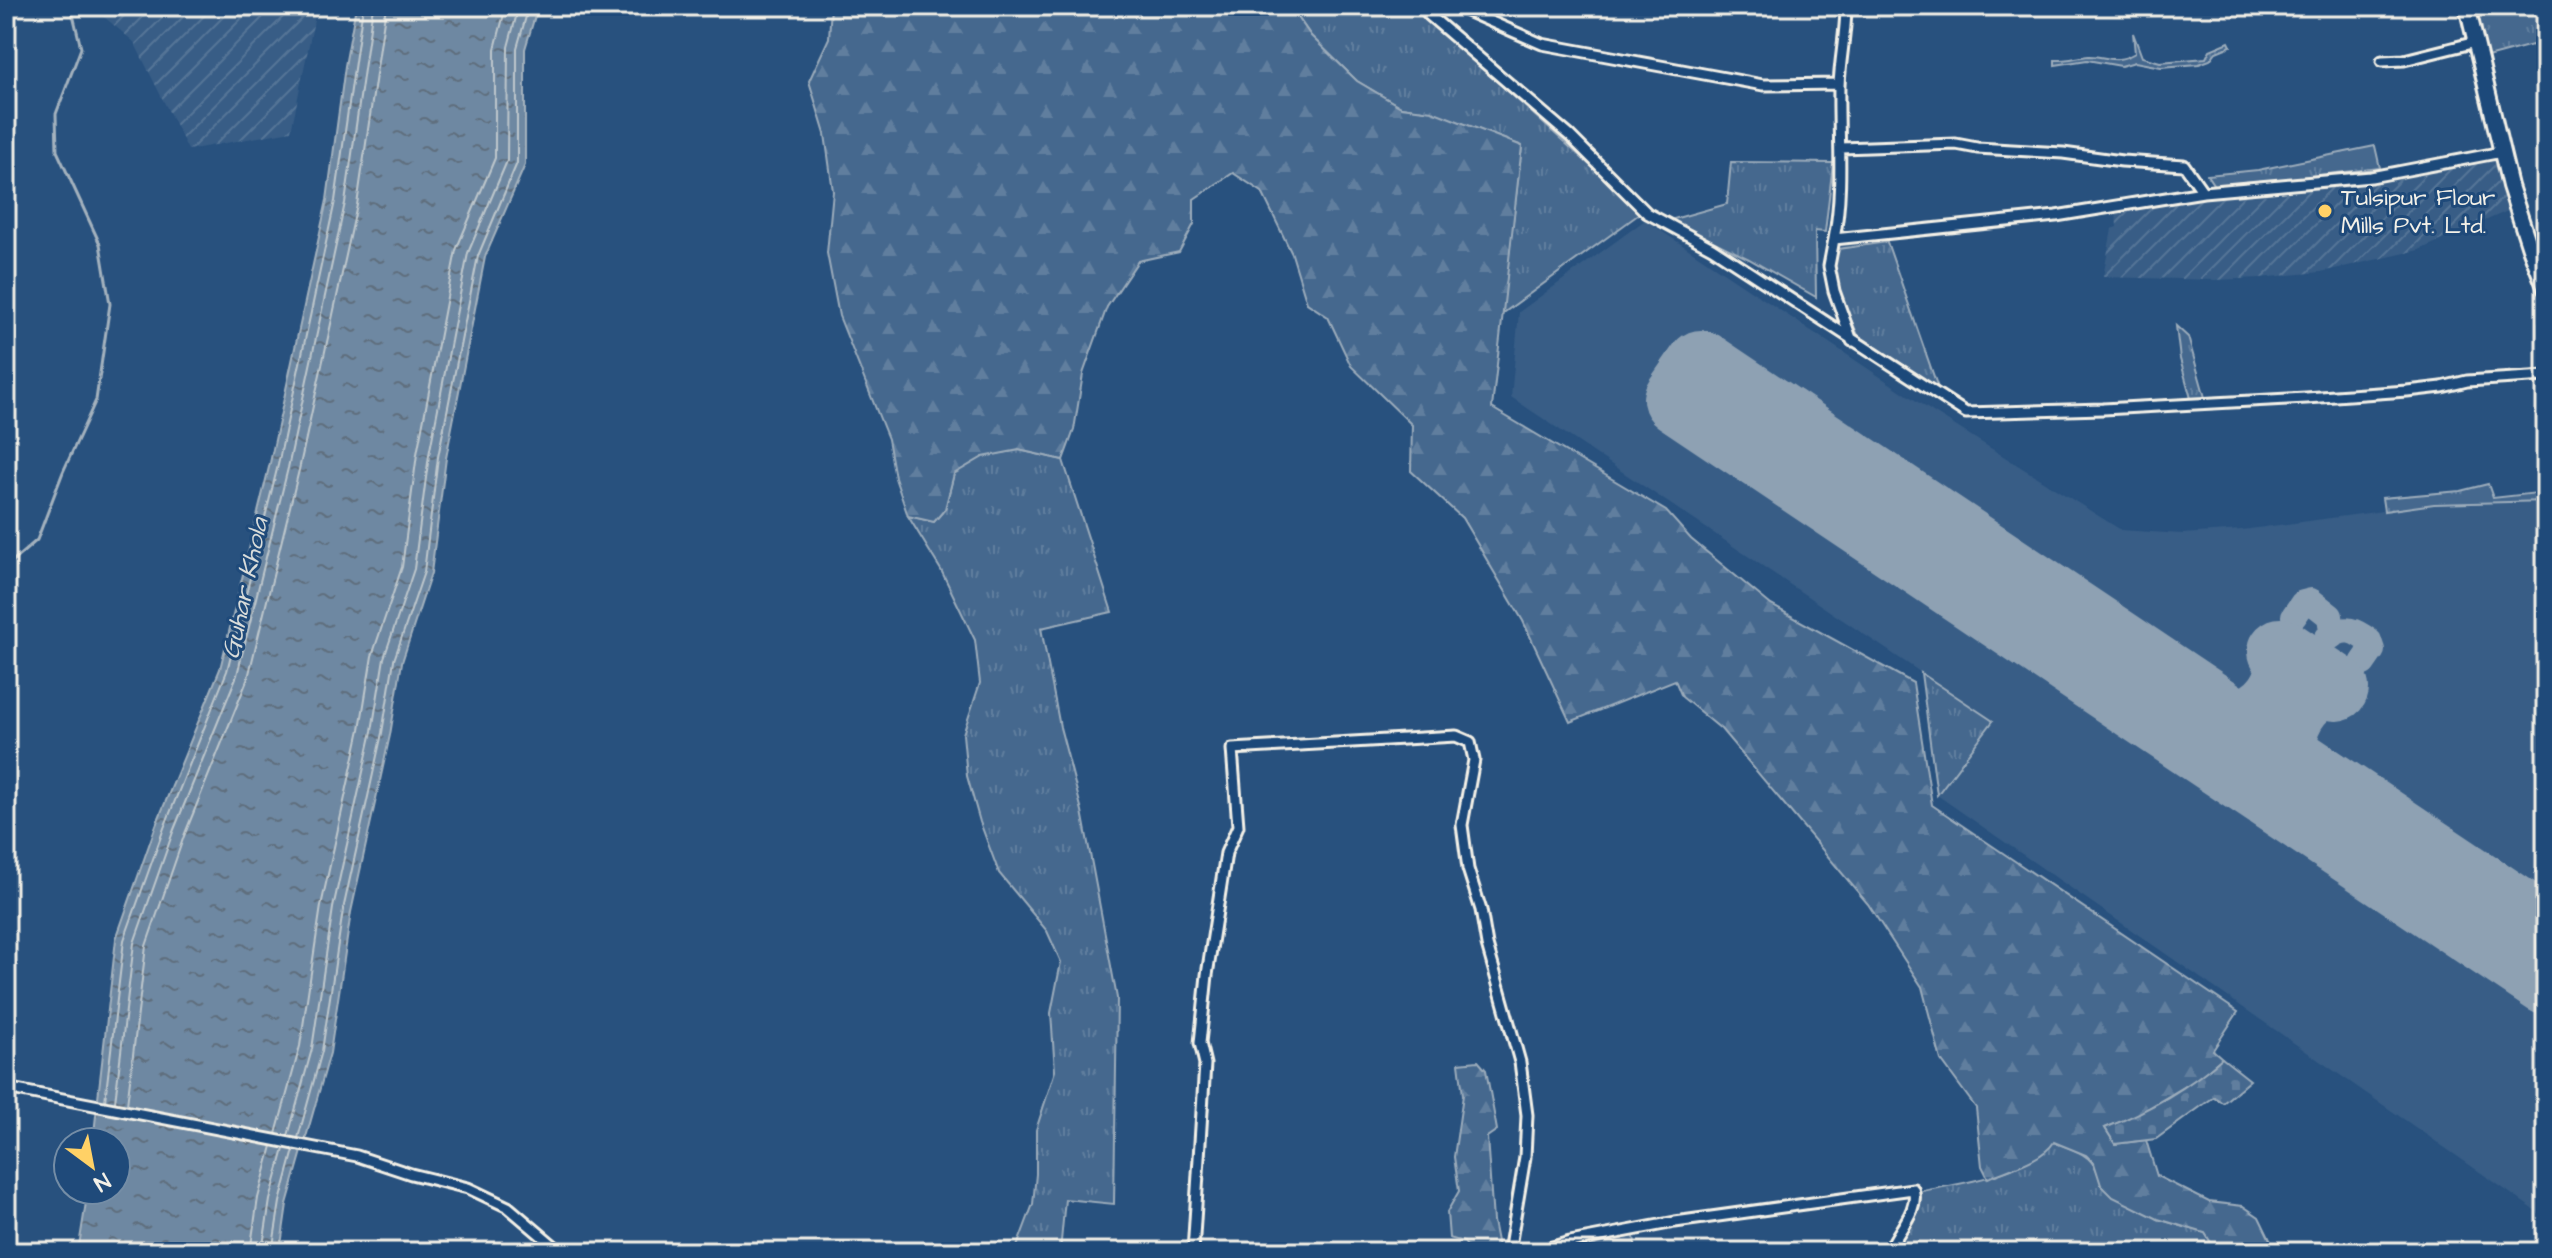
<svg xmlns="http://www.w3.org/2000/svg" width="2552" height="1258" font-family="'Architects Daughter',sans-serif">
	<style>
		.built { fill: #375d86 }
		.industrial { fill: url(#industrial-furrows) }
		.grass { fill: url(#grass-tufts); stroke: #9cacbb; stroke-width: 2 }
		.forest { fill: url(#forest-firs); stroke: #9cacbb; stroke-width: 2 }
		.cemetery { fill: url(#cemetery-stones); stroke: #9cacbb; stroke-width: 2 }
		.water { fill: url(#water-ripples); stroke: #a4b2be; stroke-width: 2 }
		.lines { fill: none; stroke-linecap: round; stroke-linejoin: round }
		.shore { stroke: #bec7cc; stroke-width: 2 }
		.stream { stroke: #a4b2be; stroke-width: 3 }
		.taxiway { stroke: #8ea1b3; stroke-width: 26 }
		.runway { stroke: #8ea1b3; stroke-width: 66 }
		.minor-casing { stroke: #f4f1e8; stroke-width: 15 }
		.primary-casing { stroke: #f4f1e8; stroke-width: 20 }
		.minor { stroke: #1f4a7a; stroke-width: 9 }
		.primary { stroke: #1f4a7a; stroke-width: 14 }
		.poi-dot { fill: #ffd166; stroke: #1f4a7a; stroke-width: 3 }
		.labels { text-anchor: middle; stroke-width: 6; stroke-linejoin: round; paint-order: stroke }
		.poi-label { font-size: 24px; fill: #f4f1e8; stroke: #1f4a7a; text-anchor: start }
		.water-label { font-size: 26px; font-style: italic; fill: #d9dcda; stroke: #1f4a7a }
	</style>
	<defs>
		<pattern id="industrial-furrows" width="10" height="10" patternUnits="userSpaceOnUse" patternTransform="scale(2)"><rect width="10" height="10" fill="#375d86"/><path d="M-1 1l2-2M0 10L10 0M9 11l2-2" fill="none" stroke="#557597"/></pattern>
		<pattern id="grass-tufts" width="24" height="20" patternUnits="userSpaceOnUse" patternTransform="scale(2)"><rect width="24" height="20" fill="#45688e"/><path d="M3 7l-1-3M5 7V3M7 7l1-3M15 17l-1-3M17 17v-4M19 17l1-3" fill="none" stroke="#607e9e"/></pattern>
		<pattern id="forest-firs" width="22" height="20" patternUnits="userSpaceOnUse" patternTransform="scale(2)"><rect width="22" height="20" fill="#45688e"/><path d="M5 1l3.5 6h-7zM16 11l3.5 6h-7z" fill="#607e9e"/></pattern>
		<pattern id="cemetery-stones" width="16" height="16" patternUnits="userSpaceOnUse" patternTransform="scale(2)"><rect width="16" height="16" fill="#45688e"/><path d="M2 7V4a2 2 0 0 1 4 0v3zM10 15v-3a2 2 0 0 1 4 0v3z" fill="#607e9e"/></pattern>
		<pattern id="water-ripples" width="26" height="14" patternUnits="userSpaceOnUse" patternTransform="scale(2)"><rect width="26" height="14" fill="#6e88a2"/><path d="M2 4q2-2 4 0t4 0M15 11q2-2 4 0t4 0" fill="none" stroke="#5f6e7d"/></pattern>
	</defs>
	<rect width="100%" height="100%" fill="#28517e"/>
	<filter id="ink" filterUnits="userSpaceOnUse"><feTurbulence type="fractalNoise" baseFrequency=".0125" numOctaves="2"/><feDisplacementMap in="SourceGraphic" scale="16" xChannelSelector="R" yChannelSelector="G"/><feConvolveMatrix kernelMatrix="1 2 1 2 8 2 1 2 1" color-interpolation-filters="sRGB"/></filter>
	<g filter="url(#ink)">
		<!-- built -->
		<path class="built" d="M1645 220 1933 412 2121 530 2182 534 2242 530 2434 504 2546 501V1218L1937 795 1993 721 1511 397 1519 312Z"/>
		<!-- industrial -->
		<path class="industrial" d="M91 6H317L291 131 188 150 134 42Z
			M2497 158 2512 209 2419 250 2321 272 2260 278 2216 280 2103 277 2112 229 2117 227 2116 211 2173 201 2274 194 2376 182Z"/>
		<!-- grass -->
		<path class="grass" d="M1290 6H1413L1642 212 1502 314 1522 146 1432 112 1401 107 1357 81 1311 36Z
			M2474 6H2546V57L2532 45 2487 57Z
			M2133 33 2142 57 2160 62 2206 58 2210 50 2229 42 2231 46 2216 52 2210 60 2199 64 2161 67 2135 62 2121 66 2087 60 2055 65V60C2067 61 2077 57 2089 56 2110 56 2114 65 2135 53Z
			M2375 146 2380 168 2215 187 2207 175 2258 170Z
			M1731 162 1833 163 1825 232 1815 231 1816 297 1749 259 1670 220 1727 204Z
			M1887 242 1939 391 1862 344 1837 289 1834 265 1838 249Z
			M2176 326 2188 337 2206 401 2192 402 2180 359Z
			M1019 450 1063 460 1112 612 1041 628 1060 727 1082 811 1117 998 1114 1204 1065 1199 1060 1252H1015L1033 1204 1036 1174V1130L1055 1071 1051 1013 1061 962 1047 931 999 873 980 822 967 776 963 734 980 683 975 640 941 570 908 516 934 522 945 509 954 473 983 456Z
			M2488 484 2493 498 2546 492V501L2434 504 2384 511 2382 498 2460 491Z
			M1921 673 1993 721 1937 795Z
			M2053 1142C2071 1149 2090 1153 2097 1171L2158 1219 2205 1233 2217 1252H1901C1895 1228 1920 1221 1917 1192 1963 1183 2019 1177 2053 1142Z"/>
		<!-- forest -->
		<path class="forest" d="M831 6H1290L1311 36 1357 81 1401 107 1432 111 1522 146 1492 408 1666 511 1691 539 1771 605 1913 683 1932 805 2238 1012 2213 1050 2222 1058 2199 1078 2135 1116 2105 1128 2115 1144 2146 1140 2157 1176 2209 1202 2243 1206 2259 1217 2274 1248 2278 1252H2217L2205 1233 2158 1219 2113 1197 2101 1185 2094 1163 2086 1155 2054 1142C2042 1161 2008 1169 1988 1178L1982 1166 1976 1108 1941 1060 1922 987 1868 904 1721 729 1682 697 1675 680 1570 722 1523 621 1462 518 1411 471 1412 425 1351 366 1328 317 1307 303 1292 254 1262 192 1233 173 1194 199V224L1179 252 1138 261 1107 307 1083 374 1074 430 1063 460 1019 450 983 457 954 474 945 509 934 522 908 516 895 478 888 439 839 316 827 253 833 191 825 134 809 81 829 38Z
			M1478 1061 1486 1070 1497 1130 1487 1137 1493 1221 1499 1252H1471L1464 1242 1449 1238 1447 1212 1459 1191 1454 1157 1463 1095 1459 1063Z
			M1634 1236 1636 1252H1560Z"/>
		<!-- cemetery -->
		<path class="cemetery" d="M2222 1058 2250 1080 2223 1103 2214 1097 2156 1139 2115 1144 2105 1128C2148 1111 2188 1088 2222 1058Z"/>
		<!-- water -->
		<path class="water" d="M356 6H538L525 49V165L485 257 446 458 431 573 402 662 390 735 351 912 330 1053 287 1204 280 1252H78L88 1190H116V1142H93L116 939 156 825 220 669 270 463 327 200 345 66Z"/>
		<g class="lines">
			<!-- shore -->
			<path class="shore" d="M105 1101 124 940 164 828 227 671 278 465 335 201 363 6
				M115 1102 134 943 173 832 237 675 288 468 345 203 373 6
				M127 1105 146 946 184 836 248 678 299 470 357 205 386 6
				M276 1134 300 1046 321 906 360 729 372 656 402 567 417 454 456 250 495 158V49L506 6
				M288 1136 312 1049 333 908 372 731 384 658 414 569 429 455 468 253 507 161 508 47 519 6
				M298 1138 322 1051 343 910 382 733 394 660 424 572 438 457 478 256 517 163V48L529 6
				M250 1252 258 1198 272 1146
				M262 1252 270 1200 284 1149
				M272 1252 280 1202 294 1150"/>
			<!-- stream -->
			<path class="stream" d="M6 567 37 540 63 472 96 400 110 304 100 244 57 151 56 114 81 48 71 6"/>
			<!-- taxiway -->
			<path class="taxiway" d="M2294 616 2303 603 2311 601 2330 616 2332 631 2273 722C2250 773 2314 800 2348 823
				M2330 637C2345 625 2356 631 2369 641L2372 650 2363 663
				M2160 697C2195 720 2235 763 2273 722"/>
			<!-- runway -->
			<path class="runway" d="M2546 919 2532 920 2296 762 2284 743C2282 720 2309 678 2336 688L2281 651C2303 677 2265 723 2235 721L1701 363 1676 399 2546 982"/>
			<!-- minor casing -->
			<g class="minor-casing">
				<path id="minor" d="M1422 6 1429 15 1570 136 1647 213 1712 248 1966 413 2103 409 2306 398 2407 391 2442 387 2467 381 2546 376
					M1455 6 1542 44 1763 85 1839 84
					M1846 6C1846 33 1840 59 1839 86 1838 137 1844 188 1834 239L2056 216 2203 192 2371 177 2502 152
					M2382 61 2404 60 2476 42
					M1841 148 1956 144 1977 148 2063 153 2122 161 2184 165 2203 192
					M1834 239 1829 266 1834 291 1852 341
					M2546 324V335
					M6 1088 357 1156 411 1174 468 1188 508 1207 561 1252
					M1193 1252 1205 1064 1200 1043 1207 975 1226 853 1238 826 1232 749 1456 736 1470 742 1474 760 1462 825 1468 869 1481 910 1487 945 1520 1062 1527 1115 1525 1157 1509 1252
					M1535 1252 1570 1242 1675 1222 1913 1189C1920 1208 1900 1228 1892 1245L1893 1252"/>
			</g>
			<!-- primary casing -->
			<g class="primary-casing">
				<path id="primary" d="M2467 6 2510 186 2530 248 2546 289"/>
			</g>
			<!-- minor -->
			<use href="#minor" class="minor"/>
			<!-- primary -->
			<use href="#primary" class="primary"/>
		</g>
	</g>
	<!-- markers -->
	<circle class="poi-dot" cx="2325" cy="211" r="8"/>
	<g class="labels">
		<!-- poi labels -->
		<g class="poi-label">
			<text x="2341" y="205">Tulsipur Flour<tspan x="2341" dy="28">Mills Pvt. Ltd.</tspan></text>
		</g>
		<!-- water labels -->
		<g class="water-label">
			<text transform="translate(244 588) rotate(-78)" y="9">Guhar Khola</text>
		</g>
	</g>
	<!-- margin -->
	<rect width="2552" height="1258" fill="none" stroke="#1f4a7a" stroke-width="32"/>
	<rect x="16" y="16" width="2520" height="1226" fill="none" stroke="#f4f1e8" stroke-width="3" filter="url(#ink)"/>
	<!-- north arrow -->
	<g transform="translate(92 1166) rotate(148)"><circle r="38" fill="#1f4a7a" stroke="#748da6" stroke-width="2"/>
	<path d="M0-6L14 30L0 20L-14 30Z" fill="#ffd166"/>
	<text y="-12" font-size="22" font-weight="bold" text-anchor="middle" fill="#f4f1e8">N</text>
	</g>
</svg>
